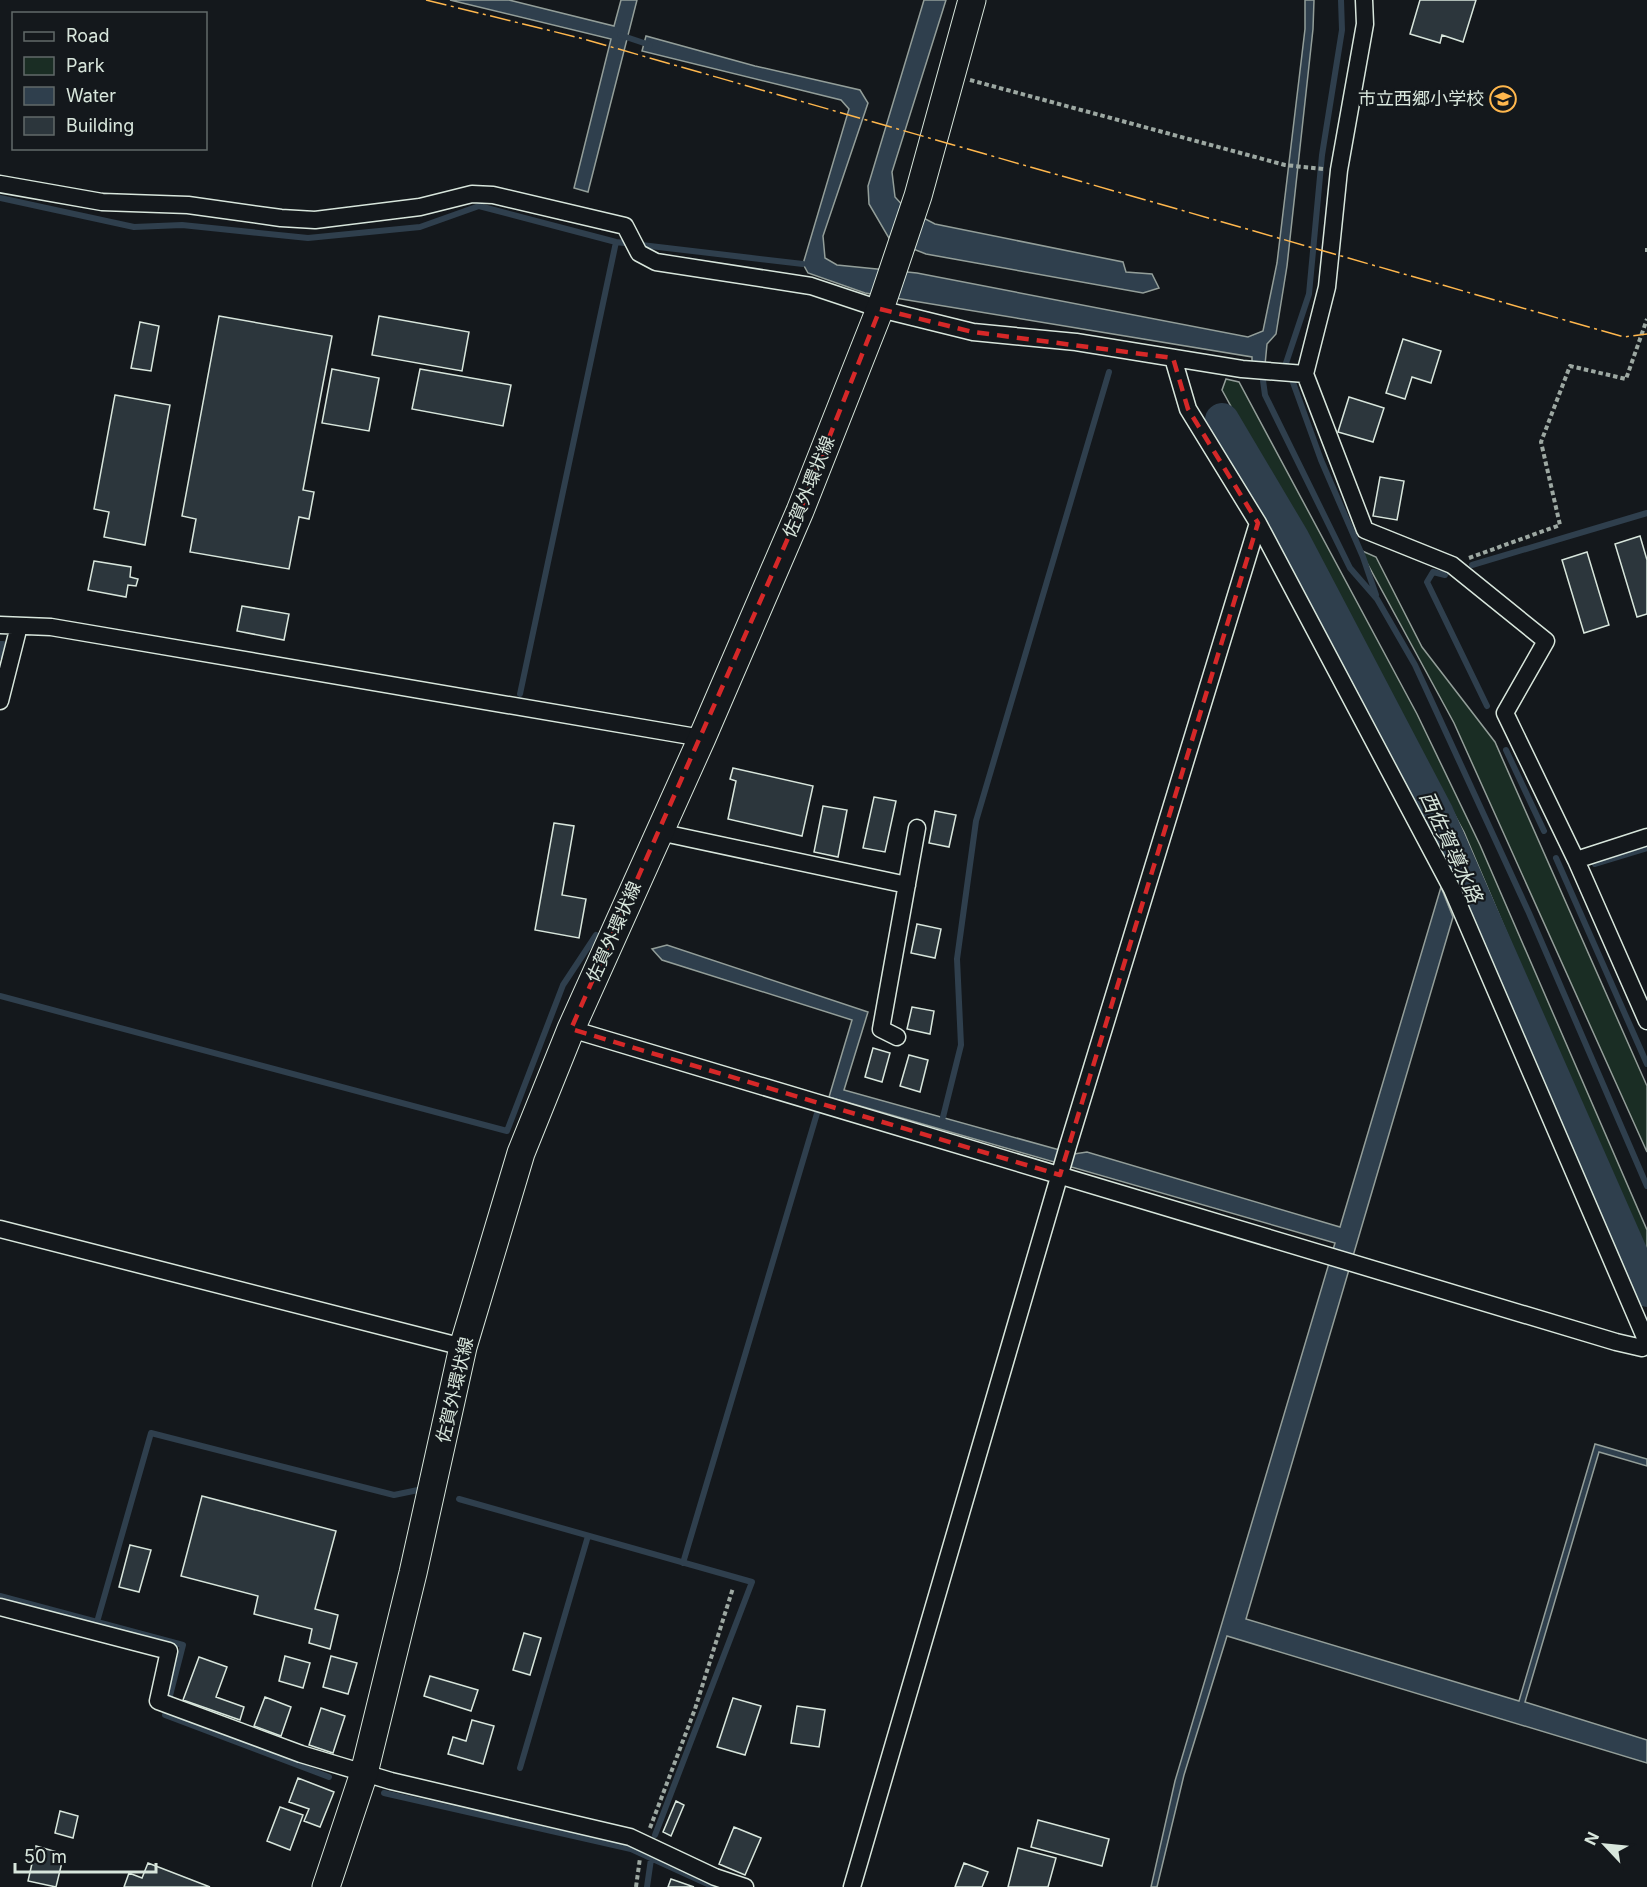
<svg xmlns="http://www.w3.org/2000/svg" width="1647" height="1887" font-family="Inter,'Noto Sans JP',sans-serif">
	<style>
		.green { fill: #1a2d24; stroke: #939e99; stroke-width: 1.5 }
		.water { fill: #2f3f4d; stroke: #939e99; stroke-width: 1.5 }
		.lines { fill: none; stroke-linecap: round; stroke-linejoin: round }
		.stream { stroke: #2f3f4d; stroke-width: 6 }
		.river { stroke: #2f3f4d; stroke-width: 34 }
		.building { fill: #2c363c; stroke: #d8e6dc; stroke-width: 1.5 }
		.street-casing { stroke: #d8e6dc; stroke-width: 19 }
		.primary-casing { stroke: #d8e6dc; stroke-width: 29 }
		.path { stroke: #9da8a2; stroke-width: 4; stroke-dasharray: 4.5 3; stroke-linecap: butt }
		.street { stroke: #14181c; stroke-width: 16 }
		.primary { stroke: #14181c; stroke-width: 27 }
		.power { stroke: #ffb74d; stroke-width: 1.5; stroke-dasharray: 21 4.5 3 4.5; stroke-linecap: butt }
		.marked { fill: none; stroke: #d62828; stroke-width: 4.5; stroke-dasharray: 12 8; stroke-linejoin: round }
		.labels { text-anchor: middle; stroke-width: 4.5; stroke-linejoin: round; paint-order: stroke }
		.poi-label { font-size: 18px; fill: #d8e6dc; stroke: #14181c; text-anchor: end }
		.street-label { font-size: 18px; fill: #d8e6dc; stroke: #14181c }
		.water-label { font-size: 20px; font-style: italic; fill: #d8e6dc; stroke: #14181c }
	</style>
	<rect width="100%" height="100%" fill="#14181c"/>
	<!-- green -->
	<path class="green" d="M1226 379 1239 382 1417 714 1480 845 1647 1230V1265L1464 832 1222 390Z
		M1360 550 1376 557 1422 647 1495 742 1647 1086V1152L1454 723Z"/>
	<!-- water -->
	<path class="water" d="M450 0H509L614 26 621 0H637L588 192 574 188 611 39Z
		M924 0H946L892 172 895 197 906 209 935 224 1123 262 1126 272 1152 274 1159 288 1143 293 926 254 890 240 869 204 868 186Z
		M1305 0H1314L1313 29 1287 266 1276 334 1267 344 1265 365 1252 364V357L865 293 808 273 803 264 849 109 841 100 642 51 646 36 755 66 860 90 868 103 823 236 825 258 837 265 917 273 1248 337 1263 331 1277 263 1305 29Z
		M1441 887 1453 917 1246 1619 1519 1701 1595 1444 1647 1459V1466L1599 1452 1525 1702 1647 1740V1763L1227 1636 1184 1775 1157 1887H1151L1175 1781 1335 1243 829 1097 852 1020 662 960 652 949 667 945 868 1012 844 1090 1074 1154 1087 1152 1340 1227Z"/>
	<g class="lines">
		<!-- stream -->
		<path class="stream" d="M1341 0 1342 30 1322 155 1309 294 1286 363 1321 460 1363 557 1376 595
			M620 35 650 45
			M0 198 134 227 182 225 308 238 420 227 479 206 616 242 803 264
			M1262 373 1265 395 1350 568 1377 599 1415 665 1529 913 1647 1186
			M1472 565 1647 513
			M1445 575 1433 572 1427 582 1487 706
			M0 644H3L0 656
			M520 694 616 242
			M1506 750 1544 831
			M1556 858 1647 1064
			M1595 864 1647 848
			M0 996 507 1131 563 985 596 935
			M943 1117 961 1045 957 959 976 821 1109 372
			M459 1499 752 1582 655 1835
			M683 1563 818 1110
			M0 1596 183 1645 165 1715 329 1777
			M97 1622 151 1433 394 1495 418 1490
			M520 1768 588 1536
			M384 1793 631 1849 714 1887
			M647 1887 651 1859"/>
		<!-- river -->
		<path class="river" d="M1222 420 1292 538 1437 814 1647 1290"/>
	</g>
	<!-- building -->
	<path class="building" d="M1420 0H1476L1463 42 1442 35 1440 43 1410 34Z
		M219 316 332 336 303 490 314 492 309 519 299 517 289 569 190 552 196 519 182 516Z
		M379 316 469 332 462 371 372 355Z
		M140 322 159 326 151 371 131 368Z
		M1403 339 1441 351 1431 383 1412 377 1405 399 1386 393Z
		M332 369 379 378 369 431 322 423Z
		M420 369 511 385 503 426 412 409Z
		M115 395 170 405 145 545 104 537 109 512 94 509Z
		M1349 397 1384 408 1373 442 1338 432Z
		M1380 477 1404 481 1397 520 1373 516Z
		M1640 536 1647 560V614L1637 617 1615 544Z
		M1587 552 1609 625 1584 633 1562 560Z
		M94 561 131 567 130 577 138 579 136 586 128 585 126 597 88 590Z
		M242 606 289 614 284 640 237 631Z
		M733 768 813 786 802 836 728 819 736 781 730 779Z
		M874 797 896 801 885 852 863 848Z
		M823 806 847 810 838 857 814 852Z
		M935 811 956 815 949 847 929 843Z
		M554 823 574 826 562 895 586 899 579 938 535 930Z
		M917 924 941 929 935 958 911 953Z
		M912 1007 934 1011 930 1034 907 1029Z
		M873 1048 890 1053 882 1082 865 1077Z
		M909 1055 928 1060 920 1092 900 1086Z
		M202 1496 336 1531 315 1609 338 1615 330 1649 309 1643 312 1629 254 1614 258 1596 181 1576Z
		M130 1545 151 1550 139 1592 119 1587Z
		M524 1633 541 1638 530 1675 513 1670Z
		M285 1656 310 1663 303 1688 279 1681Z
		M331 1656 357 1663 348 1694 323 1687Z
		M199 1657 227 1667 216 1697 244 1707 240 1720 183 1700Z
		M430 1676 478 1690 471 1711 424 1696Z
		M265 1697 291 1707 281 1736 254 1726Z
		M733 1698 761 1706 745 1755 717 1747Z
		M797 1706 825 1710 819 1747 791 1743Z
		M321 1708 345 1716 333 1753 309 1745Z
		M472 1720 494 1726 483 1764 448 1754 453 1737 466 1741Z
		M298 1778 334 1792 320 1827 304 1821 309 1809 289 1802Z
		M676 1801 684 1805 671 1836 663 1832Z
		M280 1807 303 1815 290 1850 267 1841Z
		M60 1811 78 1816 73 1838 55 1833Z
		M1038 1820 1109 1839 1102 1866 1031 1847Z
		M734 1827 761 1838 745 1875 719 1864Z
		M36 1846 64 1854 56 1887 28 1881Z
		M1018 1848 1056 1858 1048 1887H1008Z
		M148 1863 210 1887H124L129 1873 142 1878Z
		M964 1863 988 1872 982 1887H955Z
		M671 1879 694 1887H668Z"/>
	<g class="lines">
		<!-- street casing -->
		<g class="street-casing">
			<path id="street" d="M1364 0 1365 24 1339 170 1327 287 1305 374 1365 530 1452 565 1546 641 1505 713 1576 860 1647 1021
				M0 184 102 202 188 205 281 218 315 220 420 207 472 194 493 195 625 226 639 253 656 262 811 286 880 309 973 332 1076 342 1242 369 1305 374
				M1173 358 1188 409 1258 523 1452 889 1647 1342
				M0 625 51 627 702 738
				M0 701 19 626
				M659 832 907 885
				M1576 860 1647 837
				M571 1029 1616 1342 1642 1348 1647 1346
				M897 1037 881 1029 917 828
				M0 1229 463 1347
				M0 1607 169 1651 158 1701 301 1754 391 1781 630 1837 715 1877 745 1887
				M852 1887 1068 1146 1258 523"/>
		</g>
		<!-- primary casing -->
		<g class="primary-casing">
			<path id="primary" d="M326 1887 364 1773 413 1573 463 1347 521 1153 571 1029 702 738 800 511 880 309 918 196 972 0"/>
		</g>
		<!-- path -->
		<path class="path" d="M970 80 1285 165 1323 169
			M1647 248V252
			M1469 558 1560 525 1541 442 1570 366 1626 379 1647 319
			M650 1828 695 1709 733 1588
			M636 1887 640 1858"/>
		<!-- street -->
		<use href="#street" class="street"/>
		<!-- primary -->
		<use href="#primary" class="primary"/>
		<!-- power -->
		<path class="power" d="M426 0 580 38 1624 337 1647 334"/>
	</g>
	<!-- marked area -->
	<path class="marked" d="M880 309 973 332 1173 358 1188 409 1258 523 1060 1175 571 1029 800 511Z"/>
	<!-- icons -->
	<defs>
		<g id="school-ring" transform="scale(1.35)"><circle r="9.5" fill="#14181c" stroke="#ffb74d" stroke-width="1.5"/><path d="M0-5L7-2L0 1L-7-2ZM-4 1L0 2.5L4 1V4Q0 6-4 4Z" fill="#ffb74d"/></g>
	</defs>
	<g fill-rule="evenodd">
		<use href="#school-ring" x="1503" y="99"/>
	</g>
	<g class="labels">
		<!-- poi labels -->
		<g class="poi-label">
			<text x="1484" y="105">市立西郷小学校</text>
		</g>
		<!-- street labels -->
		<g class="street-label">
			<text transform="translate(809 487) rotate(-68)" y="6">佐賀外環状線</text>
			<text transform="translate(614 932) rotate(-66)" y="6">佐賀外環状線</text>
			<text transform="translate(455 1390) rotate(-77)" y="6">佐賀外環状線</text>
		</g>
		<!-- water labels -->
		<g class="water-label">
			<text transform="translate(1451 847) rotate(65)" y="7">西佐賀導水路</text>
		</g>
	</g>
	<!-- legend -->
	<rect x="12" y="12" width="195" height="138" fill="#14181c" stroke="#626a69" stroke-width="1.5"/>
	<rect x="24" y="32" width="30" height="9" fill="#14181c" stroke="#626a69" stroke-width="1.5"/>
	<text x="66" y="42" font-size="18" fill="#d8e6dc">Road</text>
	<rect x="24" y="57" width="30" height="18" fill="#1a2d24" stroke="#626a69" stroke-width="1.5"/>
	<text x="66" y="72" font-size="18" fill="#d8e6dc">Park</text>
	<rect x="24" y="87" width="30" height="18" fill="#2f3f4d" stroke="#626a69" stroke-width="1.5"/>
	<text x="66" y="102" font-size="18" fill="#d8e6dc">Water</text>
	<rect x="24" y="117" width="30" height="18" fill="#2c363c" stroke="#626a69" stroke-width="1.5"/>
	<text x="66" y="132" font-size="18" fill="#d8e6dc">Building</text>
	<!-- north arrow -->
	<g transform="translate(1605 1845) rotate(296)" stroke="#14181c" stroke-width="4.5" paint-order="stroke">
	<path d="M0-4.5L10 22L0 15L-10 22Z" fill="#d8e6dc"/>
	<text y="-9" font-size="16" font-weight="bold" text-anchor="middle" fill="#d8e6dc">N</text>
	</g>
	<!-- scale -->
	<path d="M15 1863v9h141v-9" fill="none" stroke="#d8e6dc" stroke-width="3"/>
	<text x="24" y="1863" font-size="18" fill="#d8e6dc" stroke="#14181c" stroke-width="4.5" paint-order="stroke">50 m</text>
</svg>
